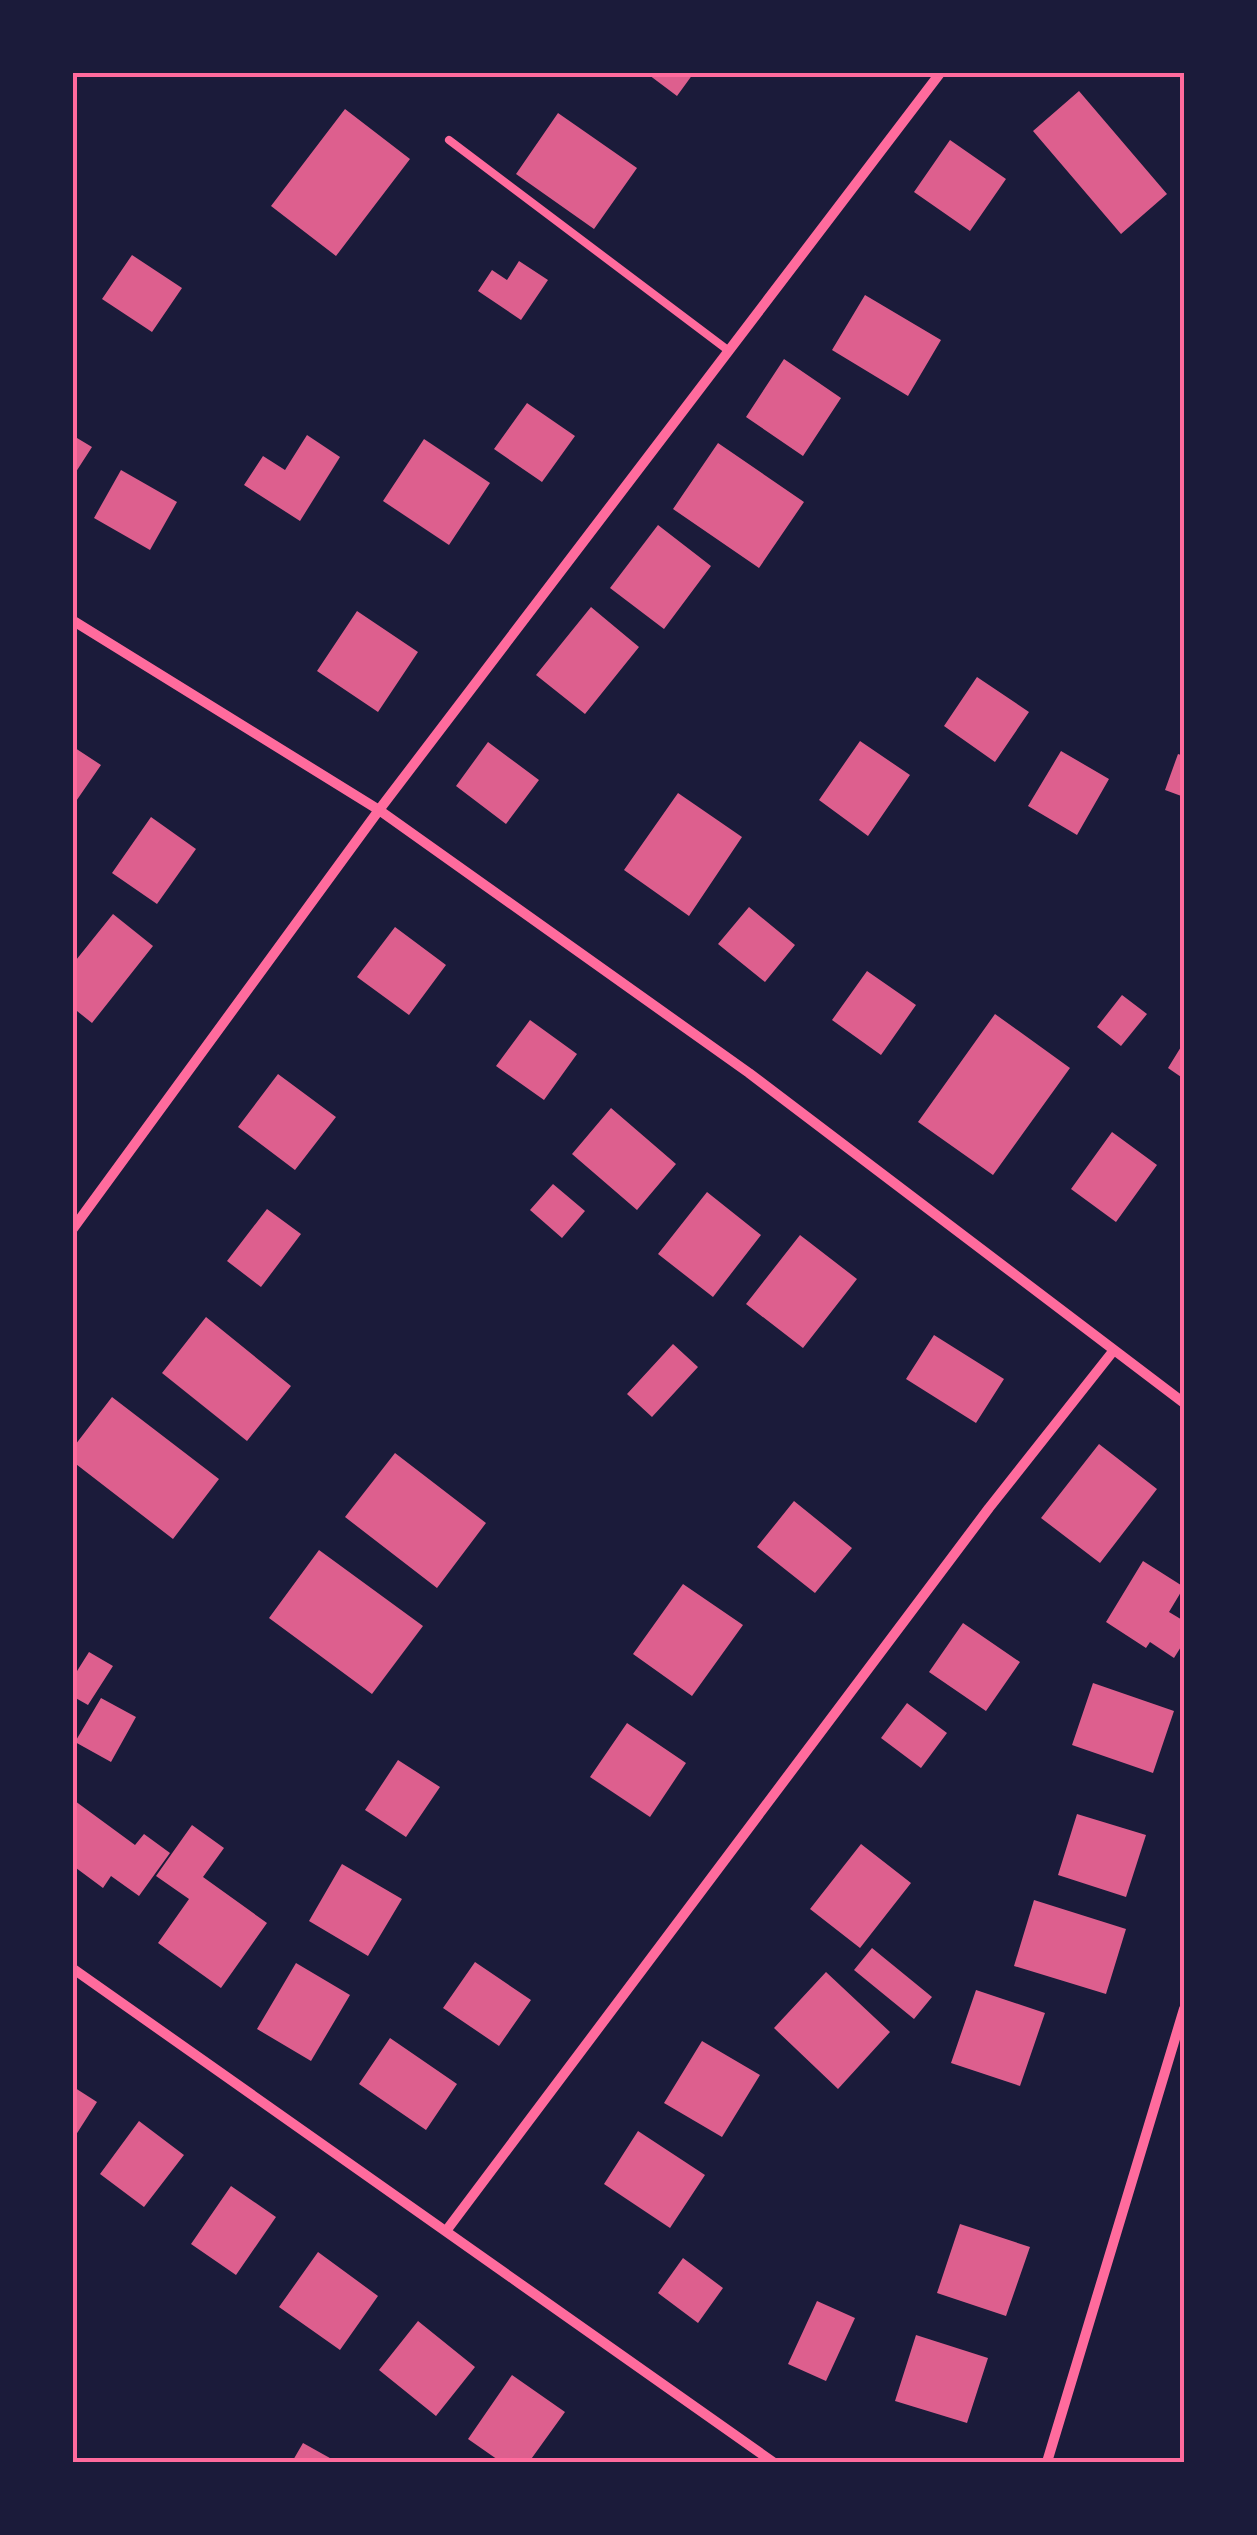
<svg xmlns="http://www.w3.org/2000/svg" width="1257" height="2535" font-family="Rubik,sans-serif">
	<style>
		.building { fill: #dd5f8e }
		.lines { fill: none; stroke-linecap: round; stroke-linejoin: round }
		.service { stroke: #ff6b9d; stroke-width: 8 }
		.minor { stroke: #ff6b9d; stroke-width: 10 }
		.neatline { fill: none; stroke: #ff6b9d; stroke-width: 4 }
	</style>
	<rect width="100%" height="100%" fill="#1b1b3a"/>
	<!-- building -->
	<path class="building" d="M645 72H700L697 77 693 74 677 96Z
		M1079 91 1167 194 1121 234 1033 131Z
		M345 109 410 159 336 256 271 206Z
		M558 113 637 168 594 229 516 174Z
		M950 140 1006 179 970 231 914 192Z
		M132 255 182 288 152 332 102 299Z
		M519 261 548 280 521 320 478 291 492 270 507 280Z
		M865 295 941 340 908 396 832 350Z
		M784 359 841 398 803 456 746 417Z
		M527 403 575 436 542 482 494 449Z
		M72 435 92 447 72 478Z
		M307 435 340 457 300 521 244 485 263 456 285 470Z
		M424 439 490 483 449 545 383 501Z
		M718 443 804 502 759 568 673 509Z
		M121 470 177 502 150 550 94 518Z
		M658 525 711 566 664 629 610 588Z
		M591 607 639 647 585 714 536 675Z
		M357 611 418 652 378 712 317 671Z
		M977 677 1029 712 995 762 944 726Z
		M860 741 910 775 868 836 819 800Z
		M488 742 539 780 506 824 456 786Z
		M72 746 101 765 72 807Z
		M1061 751 1109 779 1077 835 1028 806Z
		M1178 754 1184 756V797L1165 790Z
		M678 793 742 837 689 916 624 870Z
		M151 817 196 849 157 904 112 873Z
		M749 907 795 945 765 982 718 944Z
		M113 914 153 946 92 1023 72 1007V965Z
		M395 927 446 965 409 1015 357 977Z
		M867 971 916 1005 881 1055 832 1020Z
		M1122 995 1147 1014 1121 1046 1097 1027Z
		M995 1014 1070 1068 993 1175 918 1122Z
		M530 1020 577 1054 544 1100 496 1066Z
		M1184 1042V1079L1168 1068Z
		M278 1074 336 1117 295 1170 238 1127Z
		M611 1108 676 1164 637 1210 572 1154Z
		M1112 1132 1157 1165 1116 1222 1071 1189Z
		M553 1184 585 1211 562 1238 530 1210Z
		M707 1192 761 1235 713 1297 658 1254Z
		M267 1209 301 1234 261 1287 227 1261Z
		M800 1235 857 1279 803 1348 746 1304Z
		M206 1317 291 1386 247 1441 162 1373Z
		M934 1335 1004 1379 976 1423 906 1379Z
		M673 1344 698 1367 652 1417 627 1394Z
		M112 1397 219 1479 173 1539 72 1461V1449Z
		M1099 1444 1157 1489 1100 1563 1041 1518Z
		M395 1453 486 1523 437 1588 345 1517Z
		M794 1501 852 1548 815 1593 757 1547Z
		M319 1550 423 1626 372 1694 269 1618Z
		M1143 1561 1184 1587 1169 1612 1184 1621V1642L1174 1658 1150 1642 1146 1648 1106 1622Z
		M683 1584 743 1625 692 1696 633 1654Z
		M963 1623 1020 1662 986 1711 929 1672Z
		M89 1652 113 1666 88 1705 72 1696V1679Z
		M1093 1683 1174 1711 1153 1773 1072 1745Z
		M101 1698 136 1717 111 1762 75 1742Z
		M907 1703 947 1733 921 1768 881 1738Z
		M627 1723 686 1763 650 1817 590 1777Z
		M398 1760 440 1787 406 1837 365 1810Z
		M75 1801 135 1845 144 1834 170 1853 139 1896 111 1876 103 1888 72 1865V1805Z
		M1077 1814 1146 1835 1126 1897 1058 1875Z
		M192 1825 224 1848 203 1877 267 1923 221 1988 158 1943 189 1899 156 1876Z
		M861 1844 911 1883 860 1948 810 1909Z
		M342 1864 402 1899 368 1956 309 1921Z
		M1034 1900 1126 1929 1106 1994 1014 1966Z
		M872 1948 932 1997 914 2019 854 1970Z
		M475 1962 531 2000 499 2046 443 2008Z
		M296 1963 350 1995 311 2061 257 2029Z
		M826 1972 890 2032 838 2089 774 2028Z
		M976 1990 1045 2013 1020 2086 951 2063Z
		M390 2038 457 2084 426 2130 359 2084Z
		M702 2041 760 2075 722 2137 664 2103Z
		M72 2086 97 2102 72 2141Z
		M139 2121 184 2155 144 2207 100 2174Z
		M638 2131 705 2175 670 2228 604 2184Z
		M231 2186 276 2217 236 2275 191 2244Z
		M960 2224 1030 2247 1006 2316 937 2293Z
		M318 2252 378 2296 340 2350 279 2307Z
		M683 2258 723 2288 698 2323 658 2293Z
		M817 2301 855 2318 826 2381 788 2364Z
		M418 2321 475 2367 436 2416 379 2370Z
		M916 2335 988 2358 967 2423 895 2401Z
		M512 2375 565 2412 529 2462H501L468 2439Z
		M303 2443 337 2462H292Z"/>
	<g class="lines">
		<!-- service -->
		<path class="service" d="M449 140 729 351"/>
		<!-- minor -->
		<path class="minor" d="M72 620 379 810 749 1073 1184 1403
			M72 1230 379 810 941 72
			M72 1968 773 2462
			M446 2231 989 1508 1114 1350
			M1047 2462 1184 2009"/>
	</g>
	<!-- border -->
	<rect width="1257" height="2535" fill="none" stroke="#1b1b3a" stroke-width="150"/>
	<rect x="75" y="75" width="1107" height="2385" class="neatline"/>
</svg>
